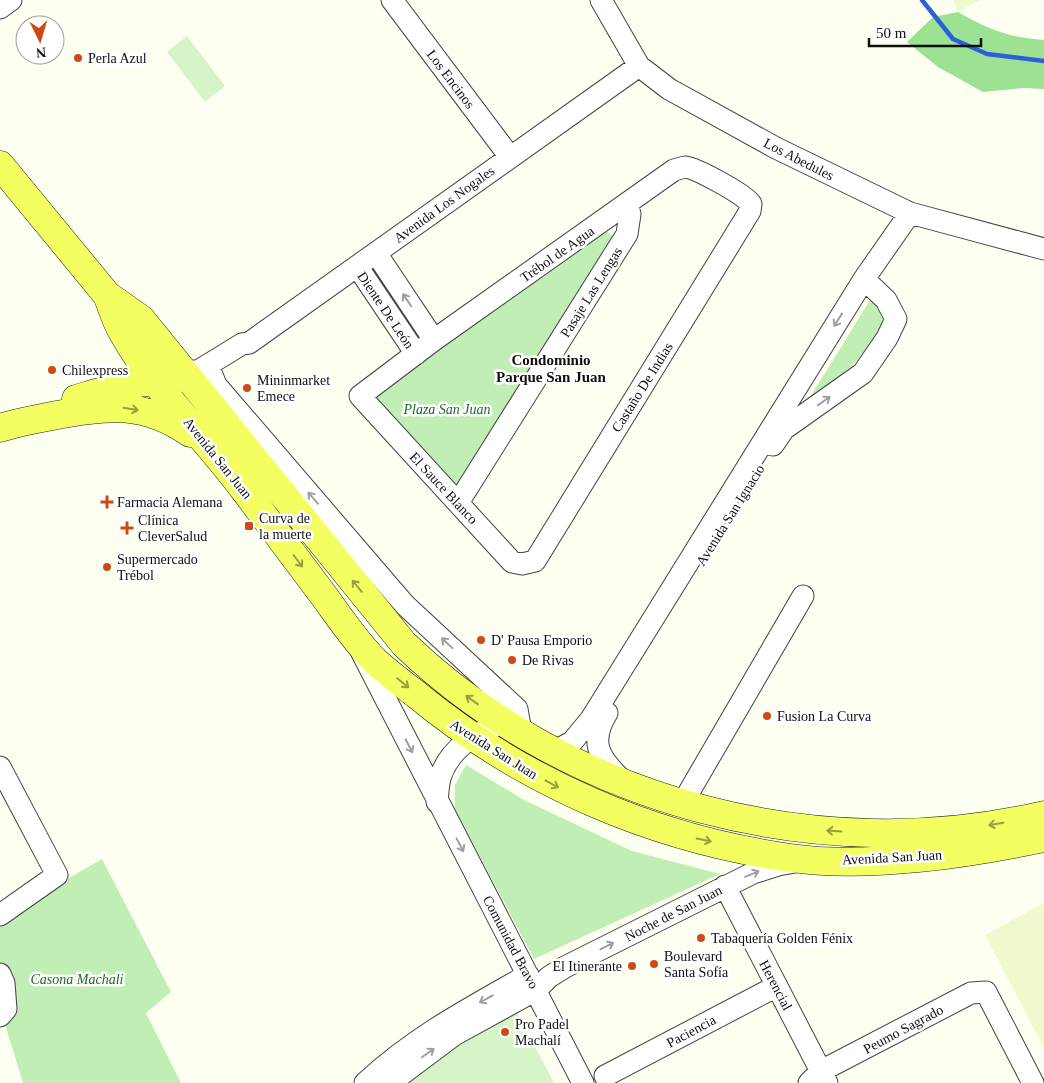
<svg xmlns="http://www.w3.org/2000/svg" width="1044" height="1083" font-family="Georgia,serif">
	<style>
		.farmland { fill: #eef9cd }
		.green { fill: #c1eeb5 }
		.forest { fill: #9de193 }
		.pitch { fill: #d7f4c8 }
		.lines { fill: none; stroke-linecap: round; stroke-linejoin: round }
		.stream { stroke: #2e5fdb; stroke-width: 4.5 }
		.minor-casing { stroke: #424242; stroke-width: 23 }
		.major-casing { stroke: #202020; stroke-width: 29 }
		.minor { stroke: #fff; stroke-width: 21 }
		.major { stroke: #f3ff61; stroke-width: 28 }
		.oneway { stroke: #9f9f9f }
		.oneway2 { stroke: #989f40 }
		.poi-dot { fill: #ce4917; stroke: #fff; stroke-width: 2 }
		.labels { text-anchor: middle; stroke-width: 5; stroke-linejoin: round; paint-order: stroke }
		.poi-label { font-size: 14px; fill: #0f0f0f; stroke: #fff; text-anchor: start }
		.street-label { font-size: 14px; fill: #0f0f0f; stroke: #fff }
		.park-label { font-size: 14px; font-style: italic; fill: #176e21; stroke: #fff }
		.neighbourhood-label { font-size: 15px; font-weight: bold; fill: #0f0f0f; stroke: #fff }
	</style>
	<rect width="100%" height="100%" fill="#fdfff1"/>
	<!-- farmland -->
	<path class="farmland" d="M953 0H980L958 12Z
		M1044 903V1048L985 935Z"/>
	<!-- green -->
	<path class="green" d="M605 230 613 236 610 242 457 492 374 401 377 393Z
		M872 297 887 320 857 361 804 407Z
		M466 765 524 800 632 851 720 874 534 959 455 809V785Z
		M102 859 171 992 146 1013 181 1083H23L0 1008V918Z"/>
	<!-- forest -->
	<path class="forest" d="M958 12C988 29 1009 38 1044 40V89L1023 88 983 92 938 67 907 42 933 17Z"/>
	<!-- pitch -->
	<path class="pitch" d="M187 36 225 86 205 102 167 52Z
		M517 1012 554 1083H403L448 1051Z"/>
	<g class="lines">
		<!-- stream -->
		<path class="stream" d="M922 0 953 39 987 54 1044 61"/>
		<!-- minor casing -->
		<g class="minor-casing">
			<path id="minor" d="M392 0 510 157
				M601 0 639 66 669 89 776 148 910 213 1044 249
				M0 8 11 0
				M685 167C696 168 746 195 751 204L750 211 535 561 522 564 512 562 360 396 434 340 674 170Z
				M376 253 434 340
				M357 266 416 354
				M183 371H198L242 344 249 343 639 66
				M212 375 216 385 405 605 517 709 521 732
				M773 445 784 429 863 373 887 338 896 319 886 300 864 279
				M458 503 627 234 630 214 627 204
				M362 653 583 1083
				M607 713C589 742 599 758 621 779
				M555 751 572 742 591 719 864 279 910 213
				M0 767 57 875 0 915
				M437 802C438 793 438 783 441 775 451 747 479 731 505 722
				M682 804 803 596
				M725 886 827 1083
				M0 974 4 983 6 1009 0 1016
				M605 1076 777 986
				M365 1083C416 1036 468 1009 528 975
				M390 1083 454 1035 536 990 549 977 565 967 753 873 778 865 795 862
				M809 1083 821 1071 971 993 986 992 1033 1083"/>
		</g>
		<!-- major casing -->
		<g class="major-casing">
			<path id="major" d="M0 165 107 295 141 319 404 644C570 803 820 868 1044 815
				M107 295C112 307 116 322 123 333 156 392 206 438 246 492 272 527 298 561 324 596 340 618 356 642 375 661 388 673 403 684 417 695 524 783 654 839 791 858 870 869 966 854 1044 838
				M76 399C103 391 142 377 170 384
				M0 428C18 422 38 419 57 415 109 405 145 402 190 433"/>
		</g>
		<!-- minor -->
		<use href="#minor" class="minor"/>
		<!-- major -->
		<use href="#major" class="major"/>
	</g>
	<!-- one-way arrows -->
	<defs><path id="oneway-shaft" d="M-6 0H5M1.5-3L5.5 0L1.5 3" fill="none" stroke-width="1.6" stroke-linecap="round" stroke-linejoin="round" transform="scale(1.25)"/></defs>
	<g class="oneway">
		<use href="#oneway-shaft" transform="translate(407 300) rotate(-124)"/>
		<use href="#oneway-shaft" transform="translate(838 320) rotate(122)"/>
		<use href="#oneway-shaft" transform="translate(824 401) rotate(-35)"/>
		<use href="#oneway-shaft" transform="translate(313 498) rotate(-131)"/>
		<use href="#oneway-shaft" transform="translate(447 643) rotate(-137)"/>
		<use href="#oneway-shaft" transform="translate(409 746) rotate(63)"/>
		<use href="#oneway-shaft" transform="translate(460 845) rotate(62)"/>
		<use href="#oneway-shaft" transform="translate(752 874) rotate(-23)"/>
		<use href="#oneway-shaft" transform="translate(607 946) rotate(-27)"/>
		<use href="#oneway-shaft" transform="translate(486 999) rotate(151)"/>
		<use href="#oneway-shaft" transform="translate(428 1053) rotate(-35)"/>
	</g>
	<g class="oneway2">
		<use href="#oneway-shaft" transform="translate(131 409) rotate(9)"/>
		<use href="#oneway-shaft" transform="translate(298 561) rotate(53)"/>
		<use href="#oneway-shaft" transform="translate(357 586) rotate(-129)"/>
		<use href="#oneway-shaft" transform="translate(403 683) rotate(39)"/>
		<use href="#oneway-shaft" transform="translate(472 700) rotate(-144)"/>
		<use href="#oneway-shaft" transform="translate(552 784) rotate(29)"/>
		<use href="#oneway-shaft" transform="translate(996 824) rotate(171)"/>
		<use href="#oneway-shaft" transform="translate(834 831) rotate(-176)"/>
		<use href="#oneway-shaft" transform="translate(704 840) rotate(12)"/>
	</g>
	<!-- markers -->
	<g class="poi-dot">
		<circle cx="78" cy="58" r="5"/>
		<circle cx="52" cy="370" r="5"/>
		<circle cx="247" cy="388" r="5"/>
		<path d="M104.5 494.5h5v5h5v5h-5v5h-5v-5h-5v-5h5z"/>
		<rect x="244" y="521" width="10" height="10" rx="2.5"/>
		<path d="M124.5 520.5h5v5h5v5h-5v5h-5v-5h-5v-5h5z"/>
		<circle cx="107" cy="567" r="5"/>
		<circle cx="481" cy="640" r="5"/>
		<circle cx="512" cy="660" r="5"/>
		<circle cx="767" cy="716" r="5"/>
		<circle cx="701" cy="938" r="5"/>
		<circle cx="654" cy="964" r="5"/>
		<circle cx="632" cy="966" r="5"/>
		<circle cx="505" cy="1032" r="5"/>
	</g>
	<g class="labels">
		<!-- poi labels -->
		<g class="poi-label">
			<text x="88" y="63">Perla Azul</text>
			<text x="62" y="375">Chilexpress</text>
			<text x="257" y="385">Mininmarket<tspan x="257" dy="16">Emece</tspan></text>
			<text x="117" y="507">Farmacia Alemana</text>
			<text x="259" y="523">Curva de<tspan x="259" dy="16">la muerte</tspan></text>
			<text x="138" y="525">Clínica<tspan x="138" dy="16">CleverSalud</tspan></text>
			<text x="117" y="564">Supermercado<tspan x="117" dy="16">Trébol</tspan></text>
			<text x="491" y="645">D' Pausa Emporio</text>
			<text x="522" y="665">De Rivas</text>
			<text x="777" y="721">Fusion La Curva</text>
			<text x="711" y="943">Tabaquería Golden Fénix</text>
			<text x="664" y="961">Boulevard<tspan x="664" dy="16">Santa Sofía</tspan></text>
			<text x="622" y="971" text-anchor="end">El Itinerante</text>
			<text x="515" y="1029">Pro Padel<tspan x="515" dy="16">Machalí</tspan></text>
		</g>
		<!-- street labels -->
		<g class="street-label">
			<text transform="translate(451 79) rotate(53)" y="5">Los Encinos</text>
			<text transform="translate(799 159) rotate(27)" y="5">Los Abedules</text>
			<text transform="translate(444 204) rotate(-36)" y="5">Avenida Los Nogales</text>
			<text transform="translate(557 254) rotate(-35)" y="5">Trébol de Agua</text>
			<text transform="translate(591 292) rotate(-58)" y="5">Pasaje Las Lengas</text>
			<text transform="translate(386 310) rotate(56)" y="5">Diente De León</text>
			<text transform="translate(642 387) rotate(-58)" y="5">Castaño De Indias</text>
			<text transform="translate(218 458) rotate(51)" y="5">Avenida San Juan</text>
			<text transform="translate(444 488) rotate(47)" y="5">El Sauce Blanco</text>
			<text transform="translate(730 515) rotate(-58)" y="5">Avenida San Ignacio</text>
			<text transform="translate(494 749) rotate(32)" y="5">Avenida San Juan</text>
			<text transform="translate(892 857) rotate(-3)" y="5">Avenida San Juan</text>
			<text transform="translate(673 913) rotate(-27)" y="5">Noche de San Juan</text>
			<text transform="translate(511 942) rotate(62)" y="5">Comunidad Bravo</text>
			<text transform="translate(776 985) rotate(62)" y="5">Herencial</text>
			<text transform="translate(903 1029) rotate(-28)" y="5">Peumo Sagrado</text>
			<text transform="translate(691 1031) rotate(-28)" y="5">Paciencia</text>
		</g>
		<!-- park labels -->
		<g class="park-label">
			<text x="447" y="414">Plaza San Juan</text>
			<text x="77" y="984">Casona Machali</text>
		</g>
		<!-- neighbourhood labels -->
		<g class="neighbourhood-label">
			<text x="551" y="365">Condominio<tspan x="551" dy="17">Parque San Juan</tspan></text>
		</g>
	</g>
	<!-- north arrow -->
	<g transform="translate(40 40) rotate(175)"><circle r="24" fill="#ffffff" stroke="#9f9f9f"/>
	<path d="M0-4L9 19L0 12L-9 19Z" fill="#ce4917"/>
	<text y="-8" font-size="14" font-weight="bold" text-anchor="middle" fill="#0f0f0f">N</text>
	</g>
	<!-- scale -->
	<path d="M869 38v8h112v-8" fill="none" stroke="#0f0f0f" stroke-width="2.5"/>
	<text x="876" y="38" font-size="15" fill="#0f0f0f" stroke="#ffffff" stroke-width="4" paint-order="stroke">50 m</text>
</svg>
